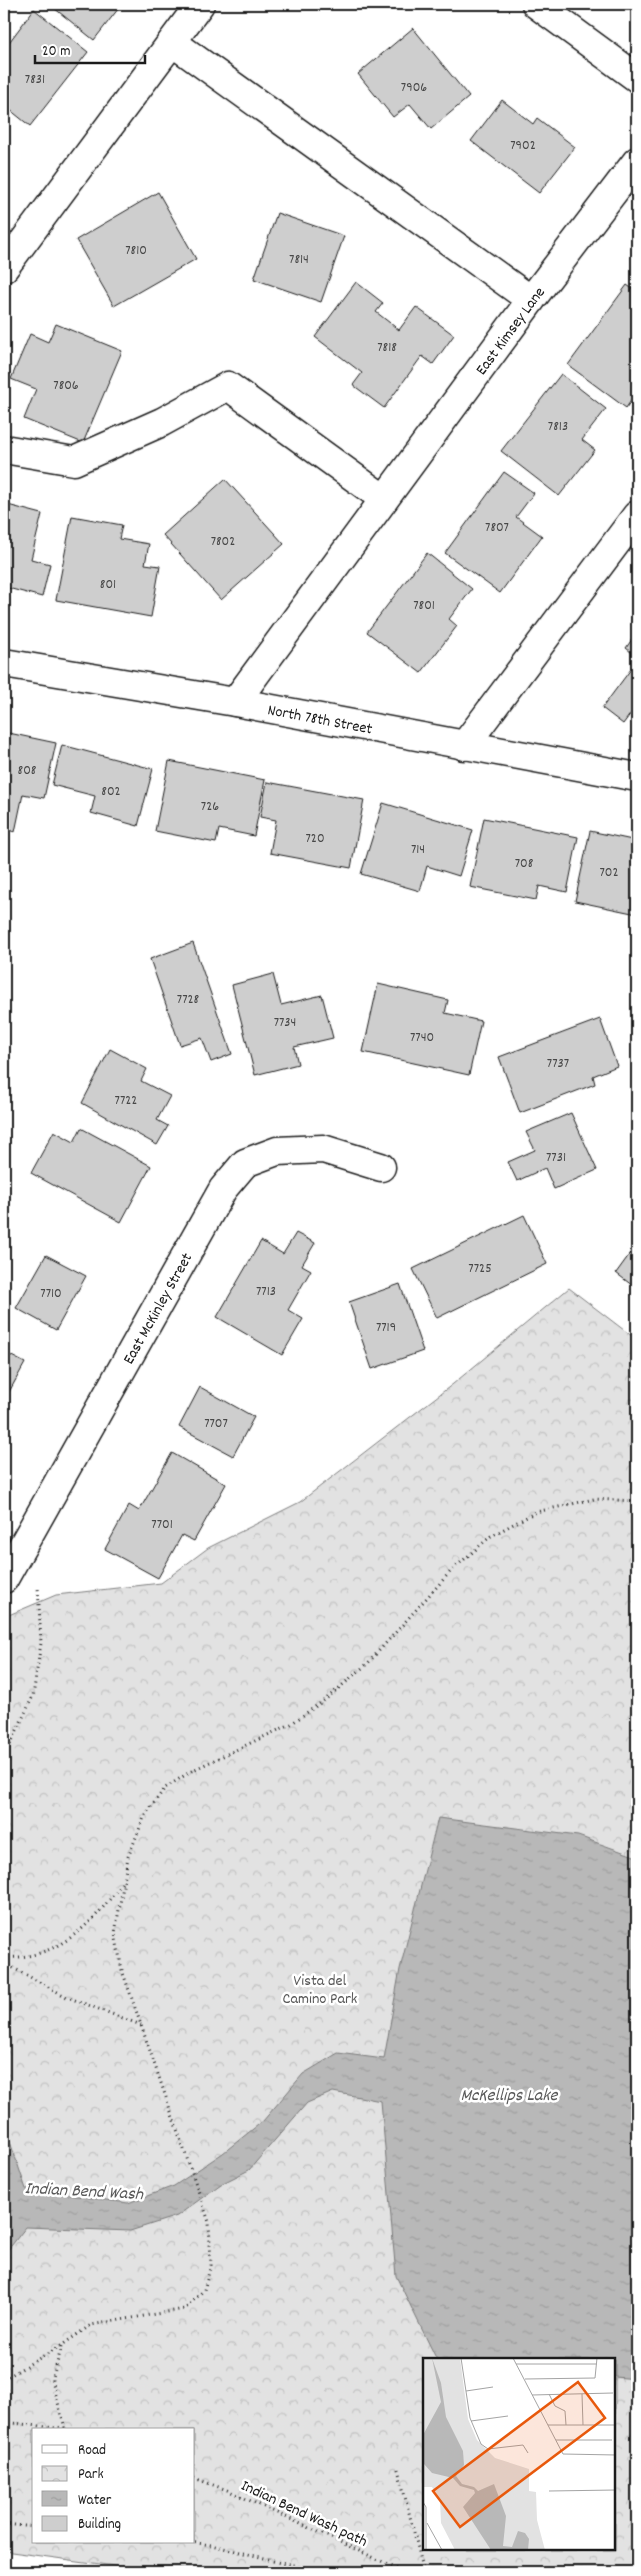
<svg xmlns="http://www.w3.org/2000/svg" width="641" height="2576" font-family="Dekko,sans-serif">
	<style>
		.park { fill: url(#park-crowns); stroke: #7f7f7f; fill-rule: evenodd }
		.water { fill: url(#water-ripples); stroke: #7a7a7a }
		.building { fill: #cecece; stroke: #1c1c1c }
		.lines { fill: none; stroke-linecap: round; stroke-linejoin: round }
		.minor-casing { stroke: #1c1c1c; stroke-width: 31 }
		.path { stroke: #1c1c1c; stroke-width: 3; stroke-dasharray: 1 4; stroke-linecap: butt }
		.minor { stroke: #fff; stroke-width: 28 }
		.labels { text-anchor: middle; stroke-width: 5; stroke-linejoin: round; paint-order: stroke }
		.number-label { font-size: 14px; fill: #484848 }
		.street-label { font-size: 16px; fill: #1c1c1c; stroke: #fff }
		.park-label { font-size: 16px; fill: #575757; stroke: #fff }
		.water-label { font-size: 18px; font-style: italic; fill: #5a5a5a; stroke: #fff }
		.inset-road { fill: none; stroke: #a4a4a4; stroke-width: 1 }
		.view { fill: #e8590c; fill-opacity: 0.15; stroke: #e8590c; stroke-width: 2.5 }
		.inset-edge { fill: none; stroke: #1c1c1c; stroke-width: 2.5 }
	</style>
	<defs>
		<pattern id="park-crowns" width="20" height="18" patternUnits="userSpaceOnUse" patternTransform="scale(1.25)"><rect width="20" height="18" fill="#e2e2e2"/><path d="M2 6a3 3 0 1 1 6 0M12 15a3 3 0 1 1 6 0" fill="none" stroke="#c1c1c1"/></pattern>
		<pattern id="water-ripples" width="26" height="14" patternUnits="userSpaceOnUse" patternTransform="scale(1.25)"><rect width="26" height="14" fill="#b8b8b8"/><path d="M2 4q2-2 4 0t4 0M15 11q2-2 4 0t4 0" fill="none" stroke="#9e9e9e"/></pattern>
	</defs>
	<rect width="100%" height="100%" fill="#fff"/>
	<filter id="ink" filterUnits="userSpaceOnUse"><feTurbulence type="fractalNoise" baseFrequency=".02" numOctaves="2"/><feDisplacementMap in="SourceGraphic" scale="10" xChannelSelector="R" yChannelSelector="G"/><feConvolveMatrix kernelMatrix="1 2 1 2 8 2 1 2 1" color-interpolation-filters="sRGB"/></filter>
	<g filter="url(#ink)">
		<!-- park -->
		<path class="park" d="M569 1288 637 1340V2572H159L4 2551V1617L56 1595 161 1583 208 1548 300 1502 453 1384ZM425 2360H615V2550H425ZM34 2430H194V2542H34Z"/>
		<!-- water -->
		<path class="water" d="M438 1818 578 1836 637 1857V2379L615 2377V2360H437L396 2276 381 2101 333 2092 307 2103 249 2170 221 2184 177 2216 130 2231 26 2227 4 2255V2124L26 2189 128 2203 174 2186 223 2153 263 2121 303 2074 338 2053 384 2059 400 1969Z"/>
		<!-- building -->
		<path class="building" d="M49 4H122L94 40Z
			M34 9 88 52 30 126 4 105V49Z
			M413 28 469 97 431 129 410 104 393 117 358 74Z
			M502 100 533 124 537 118 575 147 539 193 471 141Z
			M158 192 196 259 114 306 76 240Z
			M277 213 344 236 321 302 254 279Z
			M356 282 383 303 376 312 399 330 416 307 454 335 433 364 422 356 384 408 353 385 362 373 315 337Z
			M627 285 637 292V392L626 408 568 365Z
			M56 324 122 351 83 443 24 419 36 389 11 379 30 334 48 342Z
			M561 374 606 409 582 440 595 450 559 496 501 451Z
			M504 472 534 493 516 517 542 536 500 593 445 553Z
			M225 479 284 544 221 600 163 535Z
			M4 504 42 514 31 559 50 564 42 597 4 587Z
			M72 516 122 525 119 539 149 544 145 564 160 566 151 617 56 600Z
			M427 553 472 589 449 619 457 626 421 673 367 632Z
			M637 632V657L626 648Z
			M637 661V705L623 724 602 708Z
			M4 732 56 743 44 798 23 794 15 832 4 829Z
			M62 745 153 769 138 826 91 813 95 796 52 785Z
			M169 761 265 780 254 836 219 829 216 843 155 831Z
			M267 782 364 800 351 868 270 853 276 820 260 817Z
			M383 803 473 830 459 876 427 866 420 891 361 874Z
			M484 818 578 837 567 892 539 886 536 900 470 887Z
			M590 831 637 841V914L575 901Z
			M193 943 232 1054 211 1062 202 1038 180 1045 150 959Z
			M273 974 281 1005 322 995 333 1038 294 1047 298 1064 255 1075 232 985Z
			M378 984 448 1000 445 1013 481 1021 469 1075 363 1052Z
			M600 1019 617 1066 593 1076 595 1084 520 1113 499 1057Z
			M110 1049 147 1069 141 1081 170 1096 157 1120 168 1126 157 1145 82 1103Z
			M571 1113 597 1170 554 1189 545 1168 517 1181 508 1162 535 1150 526 1132Z
			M81 1128 151 1166 121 1222 31 1173 54 1131 74 1142Z
			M524 1215 547 1264 437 1318 413 1269Z
			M296 1233 315 1243 302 1265 311 1270 288 1310 303 1319 282 1355 217 1317 261 1241 283 1254Z
			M637 1244V1289L616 1273Z
			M46 1255 86 1276 56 1330 16 1308Z
			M400 1284 423 1351 372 1369 349 1302Z
			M4 1352 25 1363 4 1401Z
			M200 1387 254 1417 233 1456 179 1427Z
			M172 1453 226 1484 194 1541 182 1535 158 1578 105 1549 129 1505 139 1511Z"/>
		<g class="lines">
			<!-- minor casing -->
			<g class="minor-casing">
				<g id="minor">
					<path d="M536 4 637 78"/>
					<path d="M172 42 531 300"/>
					<path d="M4 268 200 4"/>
					<path d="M4 449 74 461 162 422 228 386 384 499"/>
					<path id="s1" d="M4 663 235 702 637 777"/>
					<path id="s2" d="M235 702 531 300 637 161"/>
					<path d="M464 746 637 515"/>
					<path id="s3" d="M4 1579 223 1189 245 1163 277 1151 323 1149 381 1167"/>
				</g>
			</g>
			<!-- path -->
			<path class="path" d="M4 1758 33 1696 41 1643 38 1587
				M4 1957C56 1961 94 1923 122 1883
				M4 1963 67 1997 141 2025
				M62 2346 52 2380 65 2429
				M4 2379 62 2345 91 2325 185 2309 204 2290 211 2265 209 2222 122 1970 115 1933 128 1857 145 1815 165 1788 193 1770 291 1724 326 1699 368 1663 451 1571 491 1536 536 1512 594 1499 637 1501
				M4 2422 65 2429
				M398 2469 424 2572
				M194 2478 227 2490 405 2572
				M4 2524 34 2527
				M190 2542 211 2545 322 2572"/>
			<!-- minor -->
			<use href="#minor" class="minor"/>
		</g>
	</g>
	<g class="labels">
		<!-- number labels -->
		<g class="number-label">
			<text x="35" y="83">7831</text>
			<text x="414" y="91">7906</text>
			<text x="523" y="149">7902</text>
			<text x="136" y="254">7810</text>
			<text x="299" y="263">7814</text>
			<text x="387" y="351">7818</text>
			<text x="66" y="389">7806</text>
			<text x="558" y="430">7813</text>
			<text x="497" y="531">7807</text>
			<text x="223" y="545">7802</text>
			<text x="108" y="588">801</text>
			<text x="424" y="609">7801</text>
			<text x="27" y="774">808</text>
			<text x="111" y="795">802</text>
			<text x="210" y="810">726</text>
			<text x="315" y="842">720</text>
			<text x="418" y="853">714</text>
			<text x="524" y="867">708</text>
			<text x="609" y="876">702</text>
			<text x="188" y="1003">7728</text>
			<text x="285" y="1026">7734</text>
			<text x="422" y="1041">7740</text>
			<text x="558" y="1067">7737</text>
			<text x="126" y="1104">7722</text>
			<text x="556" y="1161">7731</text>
			<text x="480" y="1272">7725</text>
			<text x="266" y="1295">7713</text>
			<text x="51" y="1297">7710</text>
			<text x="386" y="1331">7719</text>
			<text x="216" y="1427">7707</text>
			<text x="162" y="1528">7701</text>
		</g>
		<!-- street labels -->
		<g class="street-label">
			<text dy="6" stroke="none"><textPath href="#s2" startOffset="462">East Kimsey Lane</textPath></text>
			<text dy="6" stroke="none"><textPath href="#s1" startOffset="321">North 78th Street</textPath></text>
			<text dy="6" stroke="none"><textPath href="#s3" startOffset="311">East McKinley Street</textPath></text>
			<text transform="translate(305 2512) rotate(25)" y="6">Indian Bend Wash path</text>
		</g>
		<!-- park labels -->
		<g class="park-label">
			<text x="320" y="1985">Vista del<tspan x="320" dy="18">Camino Park</tspan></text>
		</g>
		<!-- water labels -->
		<g class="water-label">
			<text x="509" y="2100">McKellips Lake</text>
			<text transform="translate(84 2190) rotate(3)" y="6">Indian Bend Wash</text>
		</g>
	</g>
	<!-- overview -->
	<g transform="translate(423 2358)">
		<rect width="192" height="192" fill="#fff"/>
		<path d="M0 0H37L45 61 54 82 72 100 106 111V133L113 134 114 162 122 192H32L18 165 17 142 9 129H0Z" fill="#e2e2e2"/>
		<path d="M0 2 6 11 10 30H0ZM0 40 10 41 0 66Z" fill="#e2e2e2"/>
		<path d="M9 0 18 25 23 59 40 93 41 107 33 118 39 126 51 129 55 133 71 126 83 158 80 188 89 189 95 173 102 175 106 181 105 192H68L40 149 52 135 51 132 37 128 30 120 9 115 1 106 0 77 18 44Z" fill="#b8b8b8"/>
		<path class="inset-road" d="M38 0 47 60 58 86 65 91 100 87 105 95M90 0 140 96 193 97M93 6H174M102 21 172 20 174 0M43 33 70 29M126 36 132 48 142 53 143 67M159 36 160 67M109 37 190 35M48 63 85 58M125 67H193M133 82H189M126 133 193 132M0 144 3 149V192M4 165 19 192"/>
		<path class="view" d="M155 24 182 60 37 169 10 133Z"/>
		<rect width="192" height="192" class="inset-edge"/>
	</g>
	<!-- margin -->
	<rect width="641" height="2576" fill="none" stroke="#fff" stroke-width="20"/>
	<rect x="10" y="10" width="621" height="2556" fill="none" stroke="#1c1c1c" stroke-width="2" filter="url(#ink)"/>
	<!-- legend -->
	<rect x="32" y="2428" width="162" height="115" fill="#ffffff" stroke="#a4a4a4"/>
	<rect x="42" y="2445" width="25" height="8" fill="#ffffff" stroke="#a4a4a4"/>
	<text x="78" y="2454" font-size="15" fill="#1c1c1c">Road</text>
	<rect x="42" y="2466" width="25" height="15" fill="url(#park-crowns)" stroke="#a4a4a4"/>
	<text x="78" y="2478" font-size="15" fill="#1c1c1c">Park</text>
	<rect x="42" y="2491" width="25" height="15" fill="url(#water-ripples)" stroke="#a4a4a4"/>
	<text x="78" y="2504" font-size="15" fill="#1c1c1c">Water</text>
	<rect x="42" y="2516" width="25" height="15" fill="#cecece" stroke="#a4a4a4"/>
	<text x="78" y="2528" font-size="15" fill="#1c1c1c">Building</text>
	<!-- scale -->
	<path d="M35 55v8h110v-8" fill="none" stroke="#1c1c1c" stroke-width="2.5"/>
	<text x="42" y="55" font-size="15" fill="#1c1c1c" stroke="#ffffff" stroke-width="4" paint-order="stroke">20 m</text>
</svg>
